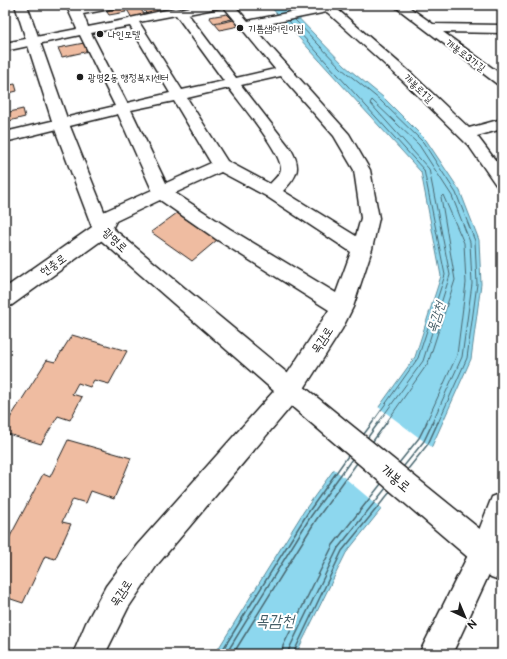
<svg xmlns="http://www.w3.org/2000/svg" width="507" height="659" font-family="'Balsamiq Sans','Poor Story',sans-serif">
	<style>
		.water { fill: #8dd7ee; stroke: #608c9a }
		.pier { fill: #fff }
		.lines { fill: none; stroke-linecap: round; stroke-linejoin: round }
		.shore-far1 { stroke: #496770; stroke-width: 1 }
		.shore { stroke: #496770; stroke-width: 1.5 }
		.building { fill: #efbca1; stroke: #1c1c1c }
		.minor-casing { stroke: #1c1c1c; stroke-width: 3 }
		.tertiary-casing { stroke: #1c1c1c; stroke-width: 3 }
		.secondary-casing { stroke: #1c1c1c; stroke-width: 3 }
		.minor { fill: #fff; fill-rule: evenodd }
		.tertiary { fill: #fff; fill-rule: evenodd }
		.secondary { fill: #fff; fill-rule: evenodd }
		.poi-dot { fill: #1c1c1c; stroke: #fff; stroke-width: 1.5 }
		.labels { text-anchor: middle; stroke-width: 4; stroke-linejoin: round; paint-order: stroke }
		.far-poi-label { font-size: 10px; fill: #1c1c1c; stroke: #fff; text-anchor: start }
		.far-street-label { font-size: 10px; fill: #1c1c1c; stroke: #fff }
		.street-label { font-size: 12px; fill: #1c1c1c; stroke: #fff }
		.water-label { font-size: 13px; font-style: italic; fill: #445d66; stroke: #fff }
		.near-street-label { font-size: 14px; fill: #1c1c1c; stroke: #fff }
		.near-water-label { font-size: 16px; font-style: italic; fill: #445d66; stroke: #fff }
	</style>
	<rect width="100%" height="100%" fill="#fff"/>
	<filter id="ink" filterUnits="userSpaceOnUse"><feTurbulence type="fractalNoise" baseFrequency=".025" numOctaves="2"/><feDisplacementMap in="SourceGraphic" scale="8" xChannelSelector="R" yChannelSelector="G"/><feConvolveMatrix kernelMatrix="1 2 1 2 8 2 1 2 1" color-interpolation-filters="sRGB"/></filter>
	<g filter="url(#ink)">
		<!-- water -->
		<path class="water" d="M269 5H286L345 66 383 97 426 140 460 191 479 240 481 284 471 359 432 446 346 553 296 654H215L304 511 415 357 441 276 421 172Z"/>
		<!-- pier -->
		<path class="pier" d="M377 406 433 448 383 510 333 468Z"/>
		<g class="lines">
			<!-- shore-far1 -->
			<path class="shore-far1" d="M295 20 342 69 380 100 423 142 456 193 475 241 477 284 467 358 438 423
				M289 21 424 170 445 275 418 358 372 423
				M378 423 423 361 450 275 429 169 370 103 372 100 419 145 452 196 470 242 472 284 462 357 432 423
				M386 423 428 363 455 280 441 197 443 195 464 243 466 283 457 355 426 423"/>
			<!-- shore -->
			<path class="shore" d="M364 434 373 422
				M368 437 379 422
				M373 441 387 422
				M399 463 419 438 427 422
				M404 466 424 441 433 422
				M408 469 428 444 438 422
				M220 654 307 514 348 456
				M226 654 311 516 352 459
				M233 654 316 520 357 463
				M282 654 283 646 333 545 381 484
				M288 654 289 649 338 548 386 488
				M293 654 342 551 390 492"/>
		</g>
		<!-- building -->
		<path class="building" d="M141 5H153L159 13 147 15Z
			M122 6 126 12 109 15 105 9Z
			M138 6 145 15 132 18 126 8Z
			M227 14 232 19 214 23 209 17Z
			M234 20 239 26 220 30 215 24Z
			M84 43 89 51 62 57 58 48Z
			M15 84 17 91 5 94V86Z
			M23 109 25 117 5 122V113Z
			M177 213 217 240 192 261 151 232Z
			M72 335 127 351 109 384 94 380 90 387 78 383 72 394 82 397 70 420 58 416 41 444 5 433V426L47 360 55 362Z
			M68 440 131 458 114 499 91 491 86 503 73 499 62 522 71 524 55 559 45 556 23 603 5 597V546L43 474 50 477Z"/>
		<g class="lines">
			<!-- minor casing -->
			<g class="minor-casing">
				<path id="minor" d="M66 5H78L79 8 96 5H121L115 8 83 14 88 27 129 19 130 18 175 8 180 9 201 5H234L248 21 321 6 320 5H345L344 8 338 10 413 75 469 128 502 119V129L477 136 502 169V187L496 185 469 146 403 81 327 12 253 27 349 134 370 170 379 218 372 249 353 307 342 329 298 398 157 565 128 608 105 654H73L86 623 106 586 137 545 282 382 329 310 216 239 160 200 116 221 109 235 102 237 95 235 93 230 103 212 152 190 118 114 5 142V132L115 106 80 35 5 51V43L77 29ZM224 7 275 69 236 78 188 14ZM176 15 224 81 182 90 139 22ZM130 26 170 93 127 103 91 33ZM281 76 334 136 354 170 361 218 356 236 283 191C298 176 302 167 290 148L241 85ZM229 88C240 103 282 153 281 169 280 175 274 179 270 184L227 161 187 98ZM174 101 211 163 166 183 131 110ZM221 172 266 196 351 252 336 293 230 229 175 193Z
					M393 5H406L433 24 502 25V33L443 32 502 75V85L497 84Z
					M502 493V546L452 654H419L474 543 492 497Z"/>
			</g>
			<!-- tertiary casing -->
			<g class="tertiary-casing">
				<path id="tertiary" d="M102 223 109 225 111 230 109 235 12 305 5 308V288L95 225Z"/>
			</g>
			<!-- secondary casing -->
			<g class="secondary-casing">
				<path id="secondary" d="M15 5H27L69 124 110 226 298 382 502 547V581L491 577 282 398 95 235 53 124Z"/>
			</g>
			<!-- minor -->
			<use href="#minor" class="minor"/>
			<!-- tertiary -->
			<use href="#tertiary" class="tertiary"/>
			<!-- secondary -->
			<use href="#secondary" class="secondary"/>
		</g>
	</g>
	<!-- markers -->
	<g class="poi-dot">
		<circle cx="240" cy="28" r="4"/>
		<circle cx="100" cy="34" r="4"/>
		<circle cx="80" cy="77" r="4"/>
	</g>
	<g class="labels">
		<!-- far-poi labels -->
		<g class="far-poi-label">
			<text x="248" y="32">기쁨샘어린이집</text>
			<text x="108" y="38">나인모텔</text>
			<text x="88" y="81">광명2동 행정복지센터</text>
		</g>
		<!-- far-street labels -->
		<g class="far-street-label">
			<text transform="translate(466 55) rotate(37)" y="4">개봉로3가길</text>
			<text transform="translate(419 88) rotate(44)" y="4">개봉로1길</text>
		</g>
		<!-- street labels -->
		<g class="street-label">
			<text transform="translate(115 240) rotate(44)" y="4">광명로</text>
			<text transform="translate(53 265) rotate(-35)" y="4">현충로</text>
			<text transform="translate(322 340) rotate(-57)" y="4">목감로</text>
			<text transform="translate(121 593) rotate(-57)" y="4">목감로</text>
		</g>
		<!-- water labels -->
		<g class="water-label">
			<text transform="translate(435 317) rotate(-72)" y="5">목감천</text>
		</g>
		<!-- near-street labels -->
		<g class="near-street-label">
			<text transform="translate(396 478) rotate(40)" y="5">개봉로</text>
		</g>
		<!-- near-water labels -->
		<g class="near-water-label">
			<text x="275" y="626">목감천</text>
		</g>
	</g>
	<!-- margin -->
	<rect width="507" height="659" fill="none" stroke="#fff" stroke-width="20"/>
	<rect x="10" y="10" width="487" height="639" fill="none" stroke="#1c1c1c" stroke-width="1.5" filter="url(#ink)"/>
	<!-- north arrow -->
	<g transform="translate(465 617) rotate(136)" stroke="#ffffff" stroke-width="3" paint-order="stroke">
	<path d="M0-3L7 15L0 10L-7 15Z" fill="#1c1c1c"/>
	<text y="-6" font-size="11" font-weight="bold" text-anchor="middle" fill="#1c1c1c">N</text>
	</g>
</svg>
